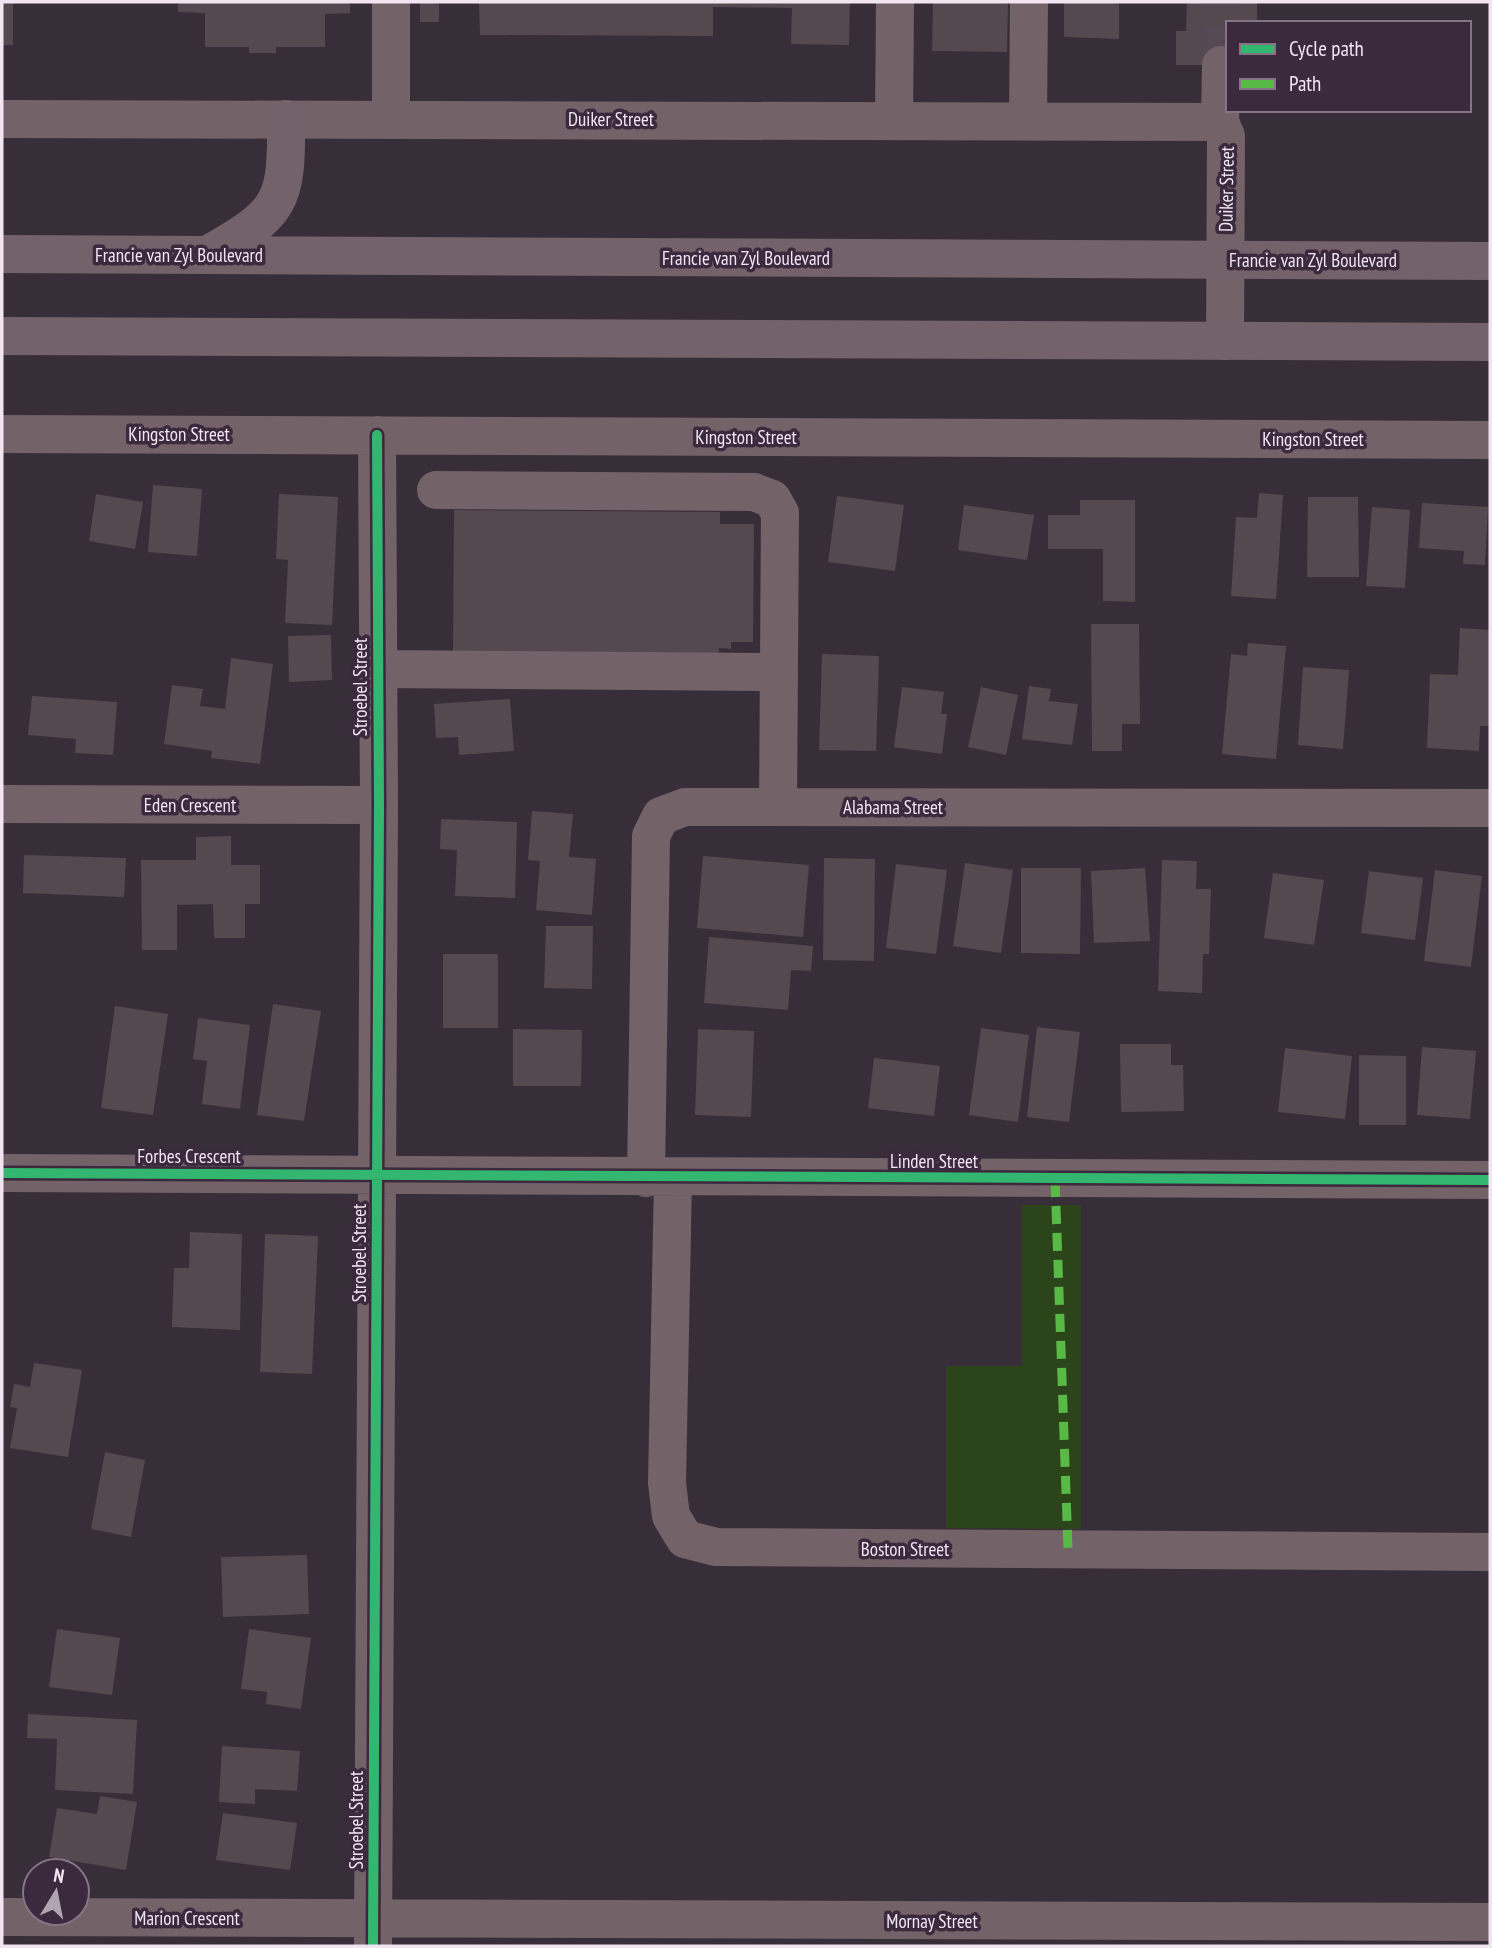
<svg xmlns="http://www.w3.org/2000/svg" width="1492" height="1948" font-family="'PT Sans Narrow',sans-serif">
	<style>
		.green { fill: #2c441a }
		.building { fill: #54494e }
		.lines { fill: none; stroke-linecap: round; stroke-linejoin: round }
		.minor-tunnel { stroke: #544955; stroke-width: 38; stroke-dasharray: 38 19; stroke-linecap: butt }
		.minor { stroke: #746269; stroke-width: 38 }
		.major { stroke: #74626b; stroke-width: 38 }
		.quiet { stroke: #58b947; stroke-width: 9; stroke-dasharray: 18 9; stroke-linecap: butt }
		.cycleway-casing { stroke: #3b293d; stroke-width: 15 }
		.cycleway { stroke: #33b770; stroke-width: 10 }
		.labels { text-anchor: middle; stroke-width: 7; stroke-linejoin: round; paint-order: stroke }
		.street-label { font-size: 19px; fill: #f1e5f2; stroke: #3b293d }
	</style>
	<rect width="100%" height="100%" fill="#382e39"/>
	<!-- green -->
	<path class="green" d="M1022 1205H1081V1529L946 1528V1366H1022Z"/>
	<!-- building -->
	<path class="building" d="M2 2H13V45H2Z
		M178 2H350V13L325 14V47H276V53H249V47H205V13L178 12Z
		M420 2H439V22H420Z
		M479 2H850L849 45 791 44 792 8 713 7V36L480 35Z
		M933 2H1008L1007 52 932 51Z
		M1064 2H1119V39L1064 37Z
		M1187 2H1257V23H1228V65H1176V31H1186Z
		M153 485 202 489 197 556 148 552Z
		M1259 493 1283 495 1276 599 1231 596 1236 517 1257 518Z
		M96 494 143 502 135 549 89 541Z
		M279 494 338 497 332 625 285 623 288 560 276 559Z
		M837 496 904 505 895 571 828 562Z
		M1308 497H1358L1359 577H1307Z
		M1080 500H1135V602L1103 601V549H1048V515H1080Z
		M1422 503 1488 507 1485 565 1463 564 1464 551 1419 548Z
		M964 505 1034 515 1027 560 958 550Z
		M1372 507 1410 510 1405 588 1366 586Z
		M454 510 720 512V524H754L753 642H731V649L719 648V655L453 653Z
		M1091 624H1139L1140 724H1122V751H1092Z
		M1460 628 1490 630V726H1480L1479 751 1427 748 1430 674 1458 675Z
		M331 635 332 680 289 682 288 636Z
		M1248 643 1286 646 1276 759 1222 754 1231 654 1247 656Z
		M822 654 879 656 876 751 819 750Z
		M231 658 273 664 260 764 211 758 212 751 164 744 172 685 203 689 200 706 225 709Z
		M1303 667 1349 670 1343 749 1298 745Z
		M1029 686 1051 689 1049 701 1078 704 1072 745 1022 739Z
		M902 687 944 692 941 714H947L942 754 894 747Z
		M981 687 1018 695 1006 755 968 747Z
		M32 696 117 702 113 755 75 753 76 739 28 735Z
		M510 699 514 751 459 755 458 737 436 738 434 704Z
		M532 811 573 814 569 857 596 859 592 915 536 910 540 861 528 860Z
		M441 819 517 822 515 898 455 896 457 850 440 849Z
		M231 836V865H260V904H245V938H214L213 904 177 905V950H142L141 860H196V837Z
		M24 855 126 858 124 897 23 893Z
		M703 856 809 865 803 937 697 928Z
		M824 858 875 859 874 961 823 960Z
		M1162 860 1197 861 1196 889H1211L1209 954H1203L1202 993 1158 991Z
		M965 863 1013 870 1001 953 953 946Z
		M896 864 947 870 936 954 886 948Z
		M1021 868H1081L1080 954 1021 953Z
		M1145 868 1150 941 1094 943 1091 871Z
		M1435 870 1482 876 1471 967 1424 961Z
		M1369 871 1423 878 1415 940 1361 933Z
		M1273 873 1324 880 1314 945 1264 938Z
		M546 926H593L592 989 544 988Z
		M709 937 813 946 811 971 791 970 788 1010 704 1003Z
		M443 954H498V1028H443Z
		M273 1004 321 1011 304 1121 257 1115Z
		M115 1006 168 1014 153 1115 101 1108Z
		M198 1018 250 1025 240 1109 202 1104 207 1061 193 1059Z
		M1037 1027 1080 1032 1069 1122 1027 1117Z
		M981 1028 1029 1035 1018 1122 969 1115Z
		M513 1029 582 1030 581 1086H513Z
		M698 1029 754 1031 751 1117 695 1115Z
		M1120 1044H1171V1065H1183L1184 1111 1121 1112Z
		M1422 1047 1476 1051 1470 1119 1417 1115Z
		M1285 1048 1352 1056 1345 1119 1278 1112Z
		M1359 1055 1406 1056V1125H1359Z
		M874 1058 940 1066 934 1116 868 1108Z
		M190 1232 242 1234 240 1330 172 1327 174 1268H189Z
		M265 1234 318 1236 312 1374 260 1372Z
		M34 1363 82 1370 68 1457 10 1448 17 1408 10 1407 14 1384 30 1387Z
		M105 1452 145 1460 131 1537 91 1529Z
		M307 1555 309 1614 223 1617 221 1557Z
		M57 1629 120 1638 112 1695 49 1687Z
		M249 1629 311 1638 301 1709 266 1704 267 1692 241 1689Z
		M28 1714 137 1720 133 1794 55 1790 57 1739 27 1738Z
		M222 1746 300 1751 297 1791 255 1789V1804L219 1802Z
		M100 1796 137 1802 126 1870 49 1857 57 1808 97 1814Z
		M223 1813 297 1823 290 1870 216 1860Z"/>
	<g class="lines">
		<!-- minor-tunnel -->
		<path class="minor-tunnel" d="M1221 65 1222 2"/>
		<!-- minor -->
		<path class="minor" d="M1221 65 1220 122 1226 136 1225 341
			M2 119 1220 122
			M391 119V2
			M894 121 895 2
			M1028 121 1029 2
			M2 434 1490 440
			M436 490 754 492 772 499 780 513 778 807
			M378 669 779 672
			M2 804 379 805
			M2 1173 1490 1180
			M646 1178 651 836 661 816 685 807 1490 808
			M673 1178 667 1483 671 1516 685 1539 716 1547 1490 1552
			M2 1917 1490 1922
			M373 1946 379 805 377 435"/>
		<!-- major -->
		<path class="major" d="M2 254 1490 261
			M209 254C282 213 287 202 286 119
			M2 336 1490 342"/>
		<!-- quiet -->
		<path class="quiet" d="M1055 1179 1068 1549"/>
		<!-- cycleway casing -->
		<g class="cycleway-casing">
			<path id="cycleway" d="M2 1173 1490 1180
				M373 1946 379 805 377 435"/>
		</g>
		<!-- cycleway -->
		<use href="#cycleway" class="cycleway"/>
	</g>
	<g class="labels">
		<!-- street labels -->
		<g class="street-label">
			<text x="611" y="126">Duiker Street</text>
			<text transform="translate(1226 189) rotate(-89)" y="7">Duiker Street</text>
			<text x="179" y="262">Francie van Zyl Boulevard</text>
			<text x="746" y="265">Francie van Zyl Boulevard</text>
			<text x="1313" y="267">Francie van Zyl Boulevard</text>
			<text x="179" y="441">Kingston Street</text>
			<text x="746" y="444">Kingston Street</text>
			<text x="1313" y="446">Kingston Street</text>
			<text transform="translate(360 687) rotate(-90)" y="7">Stroebel Street</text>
			<text x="190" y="812">Eden Crescent</text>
			<text x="893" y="814">Alabama Street</text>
			<text x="189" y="1163">Forbes Crescent</text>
			<text x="934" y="1168">Linden Street</text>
			<text transform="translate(359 1253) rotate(-90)" y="7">Stroebel Street</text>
			<text x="905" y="1556">Boston Street</text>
			<text transform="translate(356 1820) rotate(-90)" y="7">Stroebel Street</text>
			<text x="187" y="1925">Marion Crescent</text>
			<text x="932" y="1928">Mornay Street</text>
		</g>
	</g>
	<!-- border -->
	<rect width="1492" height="1948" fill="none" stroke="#f1e5f2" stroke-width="7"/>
	<!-- legend -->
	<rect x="1226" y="21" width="245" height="91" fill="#3b293d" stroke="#847485" stroke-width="2"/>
	<rect x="1240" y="44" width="35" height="10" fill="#33b770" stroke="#847485" stroke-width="2"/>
	<text x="1289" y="56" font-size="21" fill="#f1e5f2">Cycle path</text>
	<rect x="1240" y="79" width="35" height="10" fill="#58b947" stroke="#847485" stroke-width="2"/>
	<text x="1289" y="91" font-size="21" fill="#f1e5f2">Path</text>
	<!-- north arrow -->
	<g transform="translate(56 1892) rotate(10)"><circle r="33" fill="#3b293d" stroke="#847485" stroke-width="2"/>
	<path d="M0-5L12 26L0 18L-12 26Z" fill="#b0a5b1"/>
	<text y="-10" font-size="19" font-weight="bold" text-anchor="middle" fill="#f1e5f2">N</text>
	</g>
</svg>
